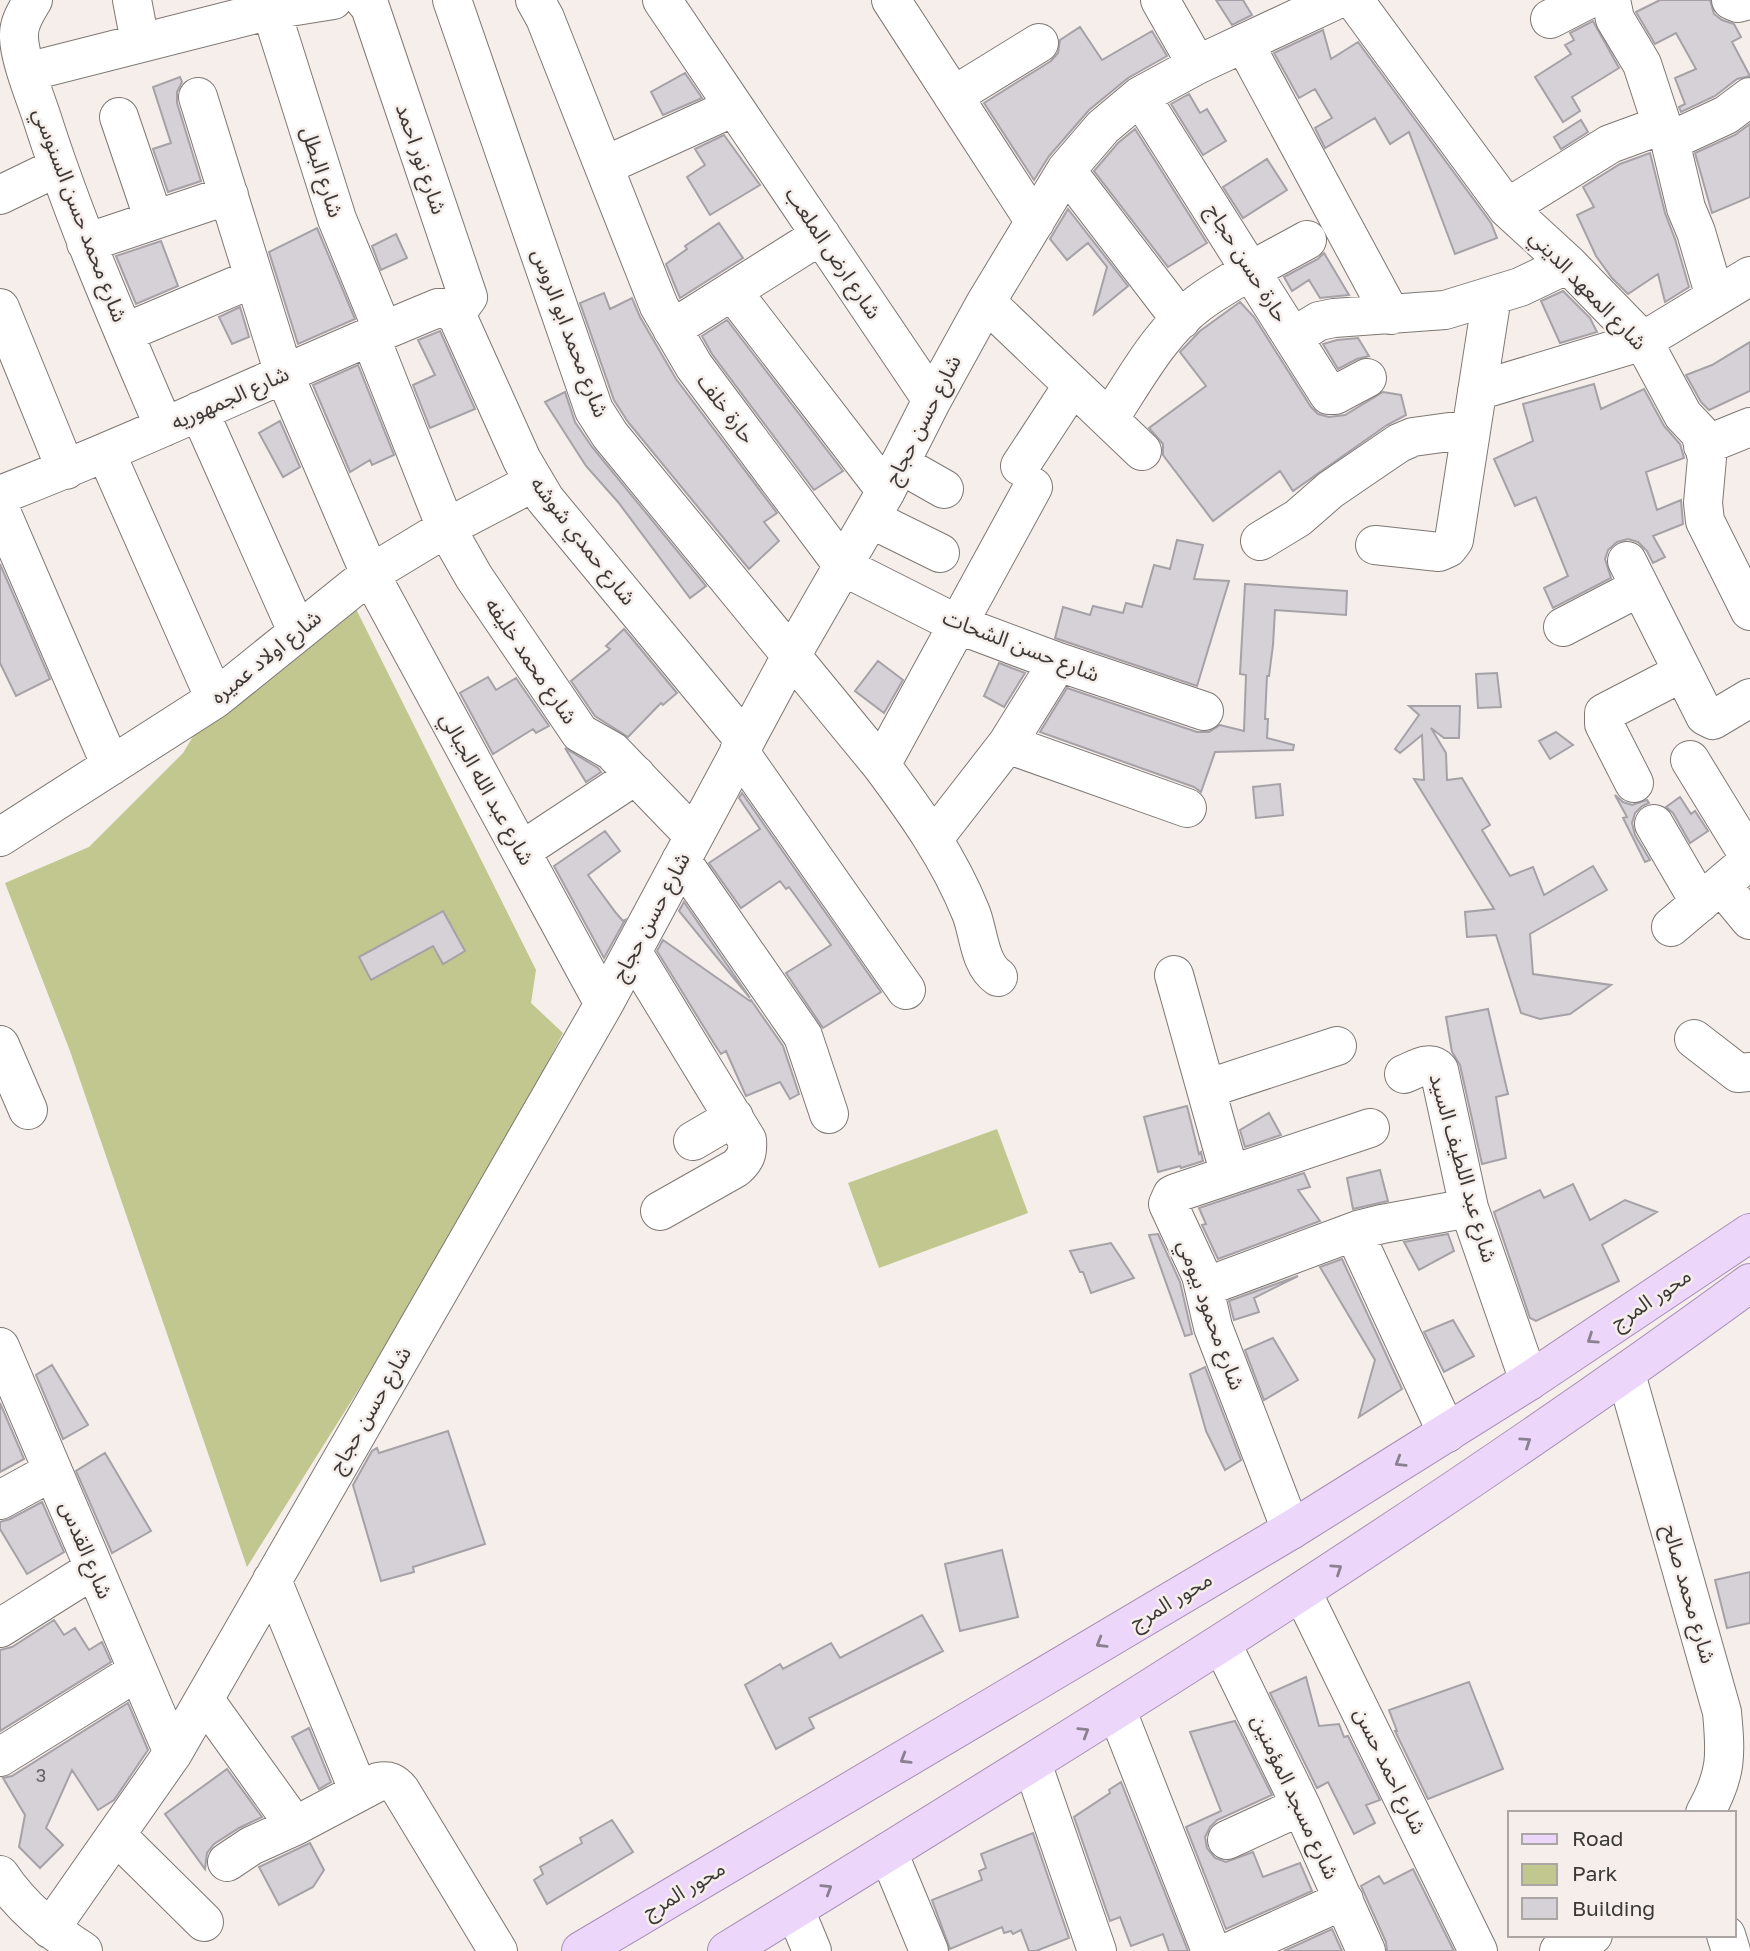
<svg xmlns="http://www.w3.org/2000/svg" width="1750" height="1951" font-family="'Golos Text','Noto Sans Arabic',sans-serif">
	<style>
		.green { fill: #c1c78e }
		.building { fill: #d5d1d7; stroke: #a5a1a7; stroke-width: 2 }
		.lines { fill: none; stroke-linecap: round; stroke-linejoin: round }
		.minor-casing { stroke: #7e7875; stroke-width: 40 }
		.major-casing { stroke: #a78eb5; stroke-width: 40 }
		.minor { stroke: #fff; stroke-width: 38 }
		.major { stroke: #ecd7fb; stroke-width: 38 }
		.oneway { stroke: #8b8090 }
		.labels { text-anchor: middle; stroke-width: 5; stroke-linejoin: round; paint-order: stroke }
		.number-label { font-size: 18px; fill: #625f60 }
		.street-label { font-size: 21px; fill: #3c3938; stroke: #f5eeea }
	</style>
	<rect width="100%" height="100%" fill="#f5eeea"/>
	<!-- green -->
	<path class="green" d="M355 607 536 970 531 1003 563 1033 467 1217 247 1567 70 1051 5 883 89 847 183 753 203 720Z
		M997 1129 1028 1213 879 1268 848 1183Z"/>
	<!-- building -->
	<path class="building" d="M1216 0H1243L1252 15 1232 25Z
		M1660 0H1710L1714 14 1722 20 1734 24 1741 37 1732 42 1750 76 1737 79 1715 96 1681 112 1679 107 1685 104 1675 78 1696 69 1676 33 1655 44 1636 12Z
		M1593 21 1619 68 1572 97 1580 111 1563 122 1535 77 1571 54 1565 45 1574 40 1570 33Z
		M1080 27 1102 60 1152 31 1167 56 1128 78 1089 110 1049 156 1034 180 984 103 1051 61 1058 53 1060 40Z
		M1323 30 1331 59 1358 42 1491 223 1497 238 1455 254 1409 132 1390 144 1375 118 1325 148 1315 128 1332 118 1315 89 1299 98 1274 53Z
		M685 73 702 98 663 115 651 92Z
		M180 77 182 82 177 92V103L201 181 168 192 153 149 171 143 153 87Z
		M1189 94 1200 113 1207 109 1226 141 1203 155 1171 104Z
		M1581 120 1588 132 1561 149 1554 137Z
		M1750 124V197L1712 213 1695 153 1735 135Z
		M1135 129 1207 243 1168 267 1094 171 1118 143Z
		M724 135 760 185 710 215 687 177 705 165 695 149Z
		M1650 153 1665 213 1675 239 1689 287 1665 302 1658 274 1628 294 1612 278 1596 256 1577 215 1594 207 1583 187 1620 164Z
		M1267 159 1287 190 1243 218 1223 187Z
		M1068 209 1128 286 1094 314 1107 267 1088 243 1067 260 1050 239Z
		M719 223 743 258 680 298 666 264 687 249 685 246Z
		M317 228 355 319 298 344 269 252Z
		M396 234 407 258 381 270 372 246Z
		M161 241 178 286 136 304 116 256Z
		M1324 253 1349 295 1320 298 1309 280 1292 291 1284 277 1318 259Z
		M1563 291 1590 318 1597 332 1560 343 1541 301Z
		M604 293 610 309 632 298 640 317 676 379 777 513 764 522 779 541 749 569 628 422 614 400 580 303Z
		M1240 302 1254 317 1311 407 1318 414 1329 417 1345 415 1383 392 1401 395 1406 415 1387 425 1293 491 1280 471 1213 521 1163 455V444L1149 428 1206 386 1180 352 1200 331Z
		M240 307 249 337 232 344 219 317Z
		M727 320 843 471 814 490 712 354 702 336Z
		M440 331 475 409 430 428 413 385 435 375 418 340Z
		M1358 338 1369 356 1357 359 1338 369 1323 344 1337 340Z
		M1750 342V391L1709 410 1701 402 1686 375 1712 365Z
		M358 365 394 455 372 465 370 460 350 472 313 385Z
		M1594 384 1601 409 1644 389 1664 426 1680 444 1684 458 1646 472 1657 510 1681 500 1683 524 1653 536 1665 557 1653 563 1647 551 1638 542 1628 539 1617 542 1608 550 1605 559 1611 578 1553 608 1544 588 1568 576 1536 497 1515 506 1494 459 1533 441 1523 404Z
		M565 392 575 422 592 447 706 586 690 598 618 502 586 466 545 402Z
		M280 421 300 467 283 477 259 433Z
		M1177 540 1203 545 1194 579 1229 581 1197 686 1055 638 1063 607 1090 615 1093 606 1123 613 1126 603 1142 607 1154 565 1170 569Z
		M0 564 50 679 16 696 0 663Z
		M1245 584 1347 591 1346 615 1275 610 1273 645 1269 676H1267L1265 719H1268L1267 738 1294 745 1293 750 1215 752 1201 792 1194 787 1040 732 1067 688 1197 732H1209L1220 725 1244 731 1246 675 1240 674Z
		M624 629 677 693 663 705 661 703 628 737 595 716 571 681 610 649 606 646Z
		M878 661 903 680 884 713 855 691Z
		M999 663 1025 673 1004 707 984 696Z
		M1497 673 1501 707 1478 708 1476 674Z
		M488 677 496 690 516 678 549 726 536 733 533 729 493 754 460 693Z
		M1409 706H1460L1459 738H1444L1431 728 1446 753 1447 780 1462 778 1490 825 1482 830 1510 876 1533 867 1544 895 1593 866 1607 890 1530 934 1533 974 1611 985 1570 1014 1540 1019 1521 1013 1496 935 1467 937 1465 912 1494 909 1414 779 1424 780 1422 735 1400 753 1395 749 1419 715Z
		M1556 732 1573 745 1550 759 1539 741Z
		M565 748 598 768 601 772 586 782Z
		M1280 784 1283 815 1256 818 1253 787Z
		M742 793 881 992 823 1028 786 973 831 945 789 887 786 889 780 881 741 908 709 863 760 829 739 798Z
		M1615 795 1623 802 1632 805 1647 800 1649 803 1642 806 1635 813 1632 823 1635 835 1650 860 1645 862 1623 818 1627 817Z
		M1680 797 1691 814 1695 811 1708 831 1690 843 1673 813 1666 807Z
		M605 831 620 851 588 875 616 913 623 921 625 920 604 958 554 866Z
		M684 902 750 998 679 911Z
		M443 911 465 951 443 964 433 946 371 980 359 957Z
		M663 940 750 1001 751 1000 783 1046 799 1094 790 1099 780 1082 746 1096 726 1051 721 1054 715 1045 657 951Z
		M1488 1009 1508 1094 1496 1097 1506 1158 1482 1164 1460 1065 1452 1052 1446 1017Z
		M1187 1106 1199 1154 1201 1152 1203 1161 1181 1168 1180 1166 1158 1172 1144 1117Z
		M1269 1113 1281 1135 1245 1147 1240 1130Z
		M1380 1170 1388 1201 1353 1209 1347 1178Z
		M1304 1173 1310 1187 1298 1190 1320 1221 1218 1259 1202 1225 1206 1224 1199 1208Z
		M1573 1184 1590 1220 1625 1200 1657 1212 1602 1245 1619 1281 1536 1321 1530 1318 1494 1212 1540 1190 1544 1198Z
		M1158 1234 1180 1282 1192 1334 1185 1336 1149 1235Z
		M1448 1234 1454 1251 1419 1270 1404 1242Z
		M1111 1243 1134 1278 1091 1293 1083 1272H1080L1070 1251Z
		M1342 1259 1402 1389 1359 1417 1375 1360 1320 1267Z
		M1298 1276 1254 1298 1259 1312 1234 1320 1229 1301Z
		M1453 1320 1474 1356 1444 1372 1424 1332Z
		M1273 1338 1298 1380 1264 1400 1245 1350Z
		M52 1365 88 1425 63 1439 36 1375Z
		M1205 1367 1241 1460 1225 1470 1206 1431 1190 1374Z
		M0 1403 24 1459 0 1472Z
		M448 1431 485 1544 413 1567 414 1572 381 1581 353 1485 372 1451 377 1448 379 1453Z
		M105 1453 151 1531 112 1553 76 1471Z
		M42 1502 64 1552 27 1574 0 1529V1522L10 1519Z
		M1002 1550 1018 1617 960 1631 945 1564Z
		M1750 1572V1623L1727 1628 1715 1580Z
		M922 1615 943 1651 809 1718 814 1728 776 1749 745 1685 780 1664 783 1669 831 1643 840 1658Z
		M54 1620 64 1635 75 1628 89 1650 102 1642 111 1662 0 1731V1650L12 1647Z
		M1306 1677 1319 1726 1339 1724 1344 1737 1348 1736 1380 1800 1366 1805 1375 1823 1354 1834 1328 1782 1317 1788 1270 1693Z
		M1469 1682 1503 1769 1428 1799 1395 1731H1397L1389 1710Z
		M128 1703 148 1750 114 1800 98 1810 72 1770 46 1828 63 1845 40 1868 19 1847 25 1815 3 1778 12 1776Z
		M1235 1721 1272 1795 1217 1820 1210 1827 1205 1837 1207 1848 1215 1858 1226 1862 1253 1852 1263 1877 1300 1863 1312 1891 1226 1929 1186 1827 1221 1811 1190 1732Z
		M309 1728 331 1782 319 1789 292 1737Z
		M227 1769 262 1817 239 1828 214 1844 207 1853 205 1869 165 1814Z
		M1121 1782 1188 1951H1169L1163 1934 1131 1946 1120 1917 1110 1921 1074 1817 1110 1793 1109 1790Z
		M612 1820 633 1852 547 1904 534 1880 543 1874 540 1867 582 1843 580 1838Z
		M1033 1833 1069 1938 1036 1951H1029L1021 1930 1013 1934 1011 1931 1004 1933 1002 1927 950 1949 932 1900 982 1880 979 1871 986 1868 981 1854Z
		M310 1843 324 1870 313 1887 279 1905 259 1867Z
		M1413 1869 1454 1951H1387L1386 1942 1361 1886 1379 1876 1384 1884Z
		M1332 1929 1342 1951H1284Z"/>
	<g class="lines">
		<!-- minor casing -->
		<g class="minor-casing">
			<path id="minor" d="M33 0C27 10 19 22 19 34 18 55 34 94 41 115 75 222 120 324 164 427
				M132 0 140 42
				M364 0 370 7 467 294 468 297 463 304 452 310
				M452 0 594 410 610 435 881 765C916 812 949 858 971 913 979 933 979 964 998 977
				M535 0 545 18 659 306 694 366 844 567 959 625 1058 662 1204 711
				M662 0 932 400
				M891 0 1035 222
				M1160 0 1197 65
				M1354 0 1507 208 1568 264 1643 341 1683 415 1700 433 1707 458 1703 503 1705 521 1750 611
				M1611 0 1615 19 1642 64 1662 125 1670 141 1686 208 1696 232 1715 297
				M1731 0 1738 3 1749 0
				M271 10 337 219 383 331
				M1550 19 1587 0
				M1244 43 1391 315
				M27 72 271 10 333 0
				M953 96 1039 43
				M1140 96 1329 395H1335L1367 378
				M198 97 284 374 370 574 604 1004
				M119 117 154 220
				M1670 141 1726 115 1750 97
				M604 166 734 107
				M1066 170 1181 320
				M0 195 58 167
				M1507 208 1610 144 1662 125
				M86 243 229 195
				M732 291 886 491
				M986 302 1142 451
				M0 308 66 470
				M672 329 821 235
				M124 333 254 278
				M370 336 446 528 474 577 580 733 612 751 694 836
				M1293 337 1319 321 1334 318 1445 310 1520 287 1568 264
				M1477 391 1643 341 1750 276
				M199 411 297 631
				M1109 419C1135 380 1160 332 1199 303 1232 279 1271 260 1307 240
				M1703 446 1750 427
				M106 453 215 699
				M900 464 944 489
				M1020 466 1073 385
				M0 495C148 438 291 368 438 308H448L458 318 522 460 545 499 745 741
				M0 509 111 766
				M871 519 940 553
				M1260 541 1298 518 1330 490 1399 443 1413 437 1471 429
				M1375 545 1439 552 1448 548 1454 540 1492 296
				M1627 561 1705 716 1713 720 1750 698
				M1563 627 1640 587
				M1007 744 1187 808
				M739 751 906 990
				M1690 760 1750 858
				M881 765 1033 487
				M1634 783 1604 724V713L1683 672
				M1654 824 1700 903
				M0 837 215 699 370 574 446 528 534 482
				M934 838 1007 744 1058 662
				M521 851 636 775
				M681 860 803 1036 829 1114
				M1721 885 1750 920
				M1671 927 1750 860
				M633 953 747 1140C748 1153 746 1159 736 1168L660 1211
				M1174 975 1230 1175
				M1694 1039 1738 1073 1750 1072
				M0 1045 28 1110
				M1404 1074C1415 1070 1430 1059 1439 1070L1469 1208 1529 1381
				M1206 1089 1337 1046
				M693 1141 734 1117
				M1354 1232 1447 1433
				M1205 1287 1358 1230 1382 1224 1469 1208
				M0 1347 173 1753
				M1626 1374 1722 1712C1726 1755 1727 1774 1705 1813
				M0 1500 53 1471
				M1291 1530 1213 1327 1201 1275 1168 1204 1172 1195 1176 1193 1370 1128
				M272 1580 359 1792
				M1302 1592 1478 1951
				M0 1628 94 1569
				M1222 1644 1301 1806 1366 1951
				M204 1699 295 1826
				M1117 1711 1211 1951
				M0 1757 138 1671
				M1032 1763 1097 1951
				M116 1835 204 1922
				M1227 1840 1301 1806
				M888 1852 929 1951
				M227 1862 251 1846 295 1826 378 1782C389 1780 394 1782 401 1791L498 1951
				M0 1875C22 1908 50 1930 83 1951
				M795 1910 812 1951
				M50 1929 173 1753 604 1004 791 656 886 491 932 400 986 302 1066 170 1103 127 1140 96 1197 65 1336 0
				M1726 1935 1731 1951
				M1231 1951 1344 1900
				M1559 1951 1593 1935"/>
		</g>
		<!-- major casing -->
		<g class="major-casing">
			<path id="major" d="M581 1951 1291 1530 1529 1381 1750 1233
				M727 1951C1074 1738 1421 1524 1750 1283"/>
		</g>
		<!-- minor -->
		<use href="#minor" class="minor"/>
		<!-- major -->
		<use href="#major" class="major"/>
	</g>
	<!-- one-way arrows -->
	<defs><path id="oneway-chevron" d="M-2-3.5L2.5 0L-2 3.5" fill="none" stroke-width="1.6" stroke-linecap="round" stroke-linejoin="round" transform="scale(1.75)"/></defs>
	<g class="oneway">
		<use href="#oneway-chevron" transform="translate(1592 1339) rotate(146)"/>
		<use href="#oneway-chevron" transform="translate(1526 1442) rotate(-34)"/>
		<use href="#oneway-chevron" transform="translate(1400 1462) rotate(148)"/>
		<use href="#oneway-chevron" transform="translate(1337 1569) rotate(-34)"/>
		<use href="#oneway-chevron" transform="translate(1101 1643) rotate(149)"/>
		<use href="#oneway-chevron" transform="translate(1084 1732) rotate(-32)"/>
		<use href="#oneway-chevron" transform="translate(905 1759) rotate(149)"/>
		<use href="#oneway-chevron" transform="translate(827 1889) rotate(-32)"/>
	</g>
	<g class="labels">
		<!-- number labels -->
		<g class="number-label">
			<text x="41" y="1782">3</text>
		</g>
		<!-- street labels -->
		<g class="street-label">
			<text transform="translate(421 159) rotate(71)" y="7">شارع نور احمد</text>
			<text transform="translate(322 172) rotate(72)" y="7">شارع البطل</text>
			<text transform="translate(80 215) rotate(69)" y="7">شارع محمد حسن السنوسي</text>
			<text transform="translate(833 253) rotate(56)" y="7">شارع ارض الملعب</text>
			<text transform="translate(1247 263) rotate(58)" y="7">حارة حسن حجاج</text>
			<text transform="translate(1588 290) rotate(46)" y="7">شارع المعهد الديني</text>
			<text transform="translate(570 333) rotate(69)" y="7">شارع محمد ابو الروس</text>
			<text transform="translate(230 398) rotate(-24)" y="7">شارع الجمهوريه</text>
			<text transform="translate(726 409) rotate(53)" y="7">حارة خلف</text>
			<text transform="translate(923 420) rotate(-63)" y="7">شارع حسن حجاج</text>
			<text transform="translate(583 541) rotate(52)" y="7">شارع حمدي شوشه</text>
			<text transform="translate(1021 646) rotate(21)" y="7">شارع حسن الشحات</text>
			<text transform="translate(266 657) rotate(-39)" y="7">شارع اولاد عميره</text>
			<text transform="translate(531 661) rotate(56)" y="7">شارع محمد خليفه</text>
			<text transform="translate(487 789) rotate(61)" y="7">شارع عبد الله الجبالي</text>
			<text transform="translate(651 917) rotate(-62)" y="7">شارع حسن حجاج</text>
			<text transform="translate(1463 1168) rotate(74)" y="7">شارع عبد اللطيف السيد</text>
			<text transform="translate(1651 1299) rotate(-34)" y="7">محور المرج</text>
			<text transform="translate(1211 1315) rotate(70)" y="7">شارع محمود بيومي</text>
			<text transform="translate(370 1410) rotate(-60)" y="7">شارع حسن حجاج</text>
			<text transform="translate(86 1550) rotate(67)" y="7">شارع القدس</text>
			<text transform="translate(1689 1594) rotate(74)" y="7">شارع محمد صالح</text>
			<text transform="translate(1171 1601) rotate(-31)" y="7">محور المرج</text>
			<text transform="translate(1390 1771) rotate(64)" y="7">شارع احمد حسن</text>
			<text transform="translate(1295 1797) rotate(65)" y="7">شارع مسجد المؤمنين</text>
			<text transform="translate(684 1890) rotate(-31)" y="7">محور المرج</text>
		</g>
	</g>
	<!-- legend -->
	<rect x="1508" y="1811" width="228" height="126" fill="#f5eeea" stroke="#aba6a3" stroke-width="2"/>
	<rect x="1522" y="1834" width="35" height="10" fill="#ecd7fb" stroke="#aba6a3" stroke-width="2"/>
	<text x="1572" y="1846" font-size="21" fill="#3c3938">Road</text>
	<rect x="1522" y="1864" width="35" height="21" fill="#c1c78e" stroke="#aba6a3" stroke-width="2"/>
	<text x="1572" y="1881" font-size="21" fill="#3c3938">Park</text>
	<rect x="1522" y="1898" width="35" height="21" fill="#d5d1d7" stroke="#aba6a3" stroke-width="2"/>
	<text x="1572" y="1916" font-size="21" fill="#3c3938">Building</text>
</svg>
